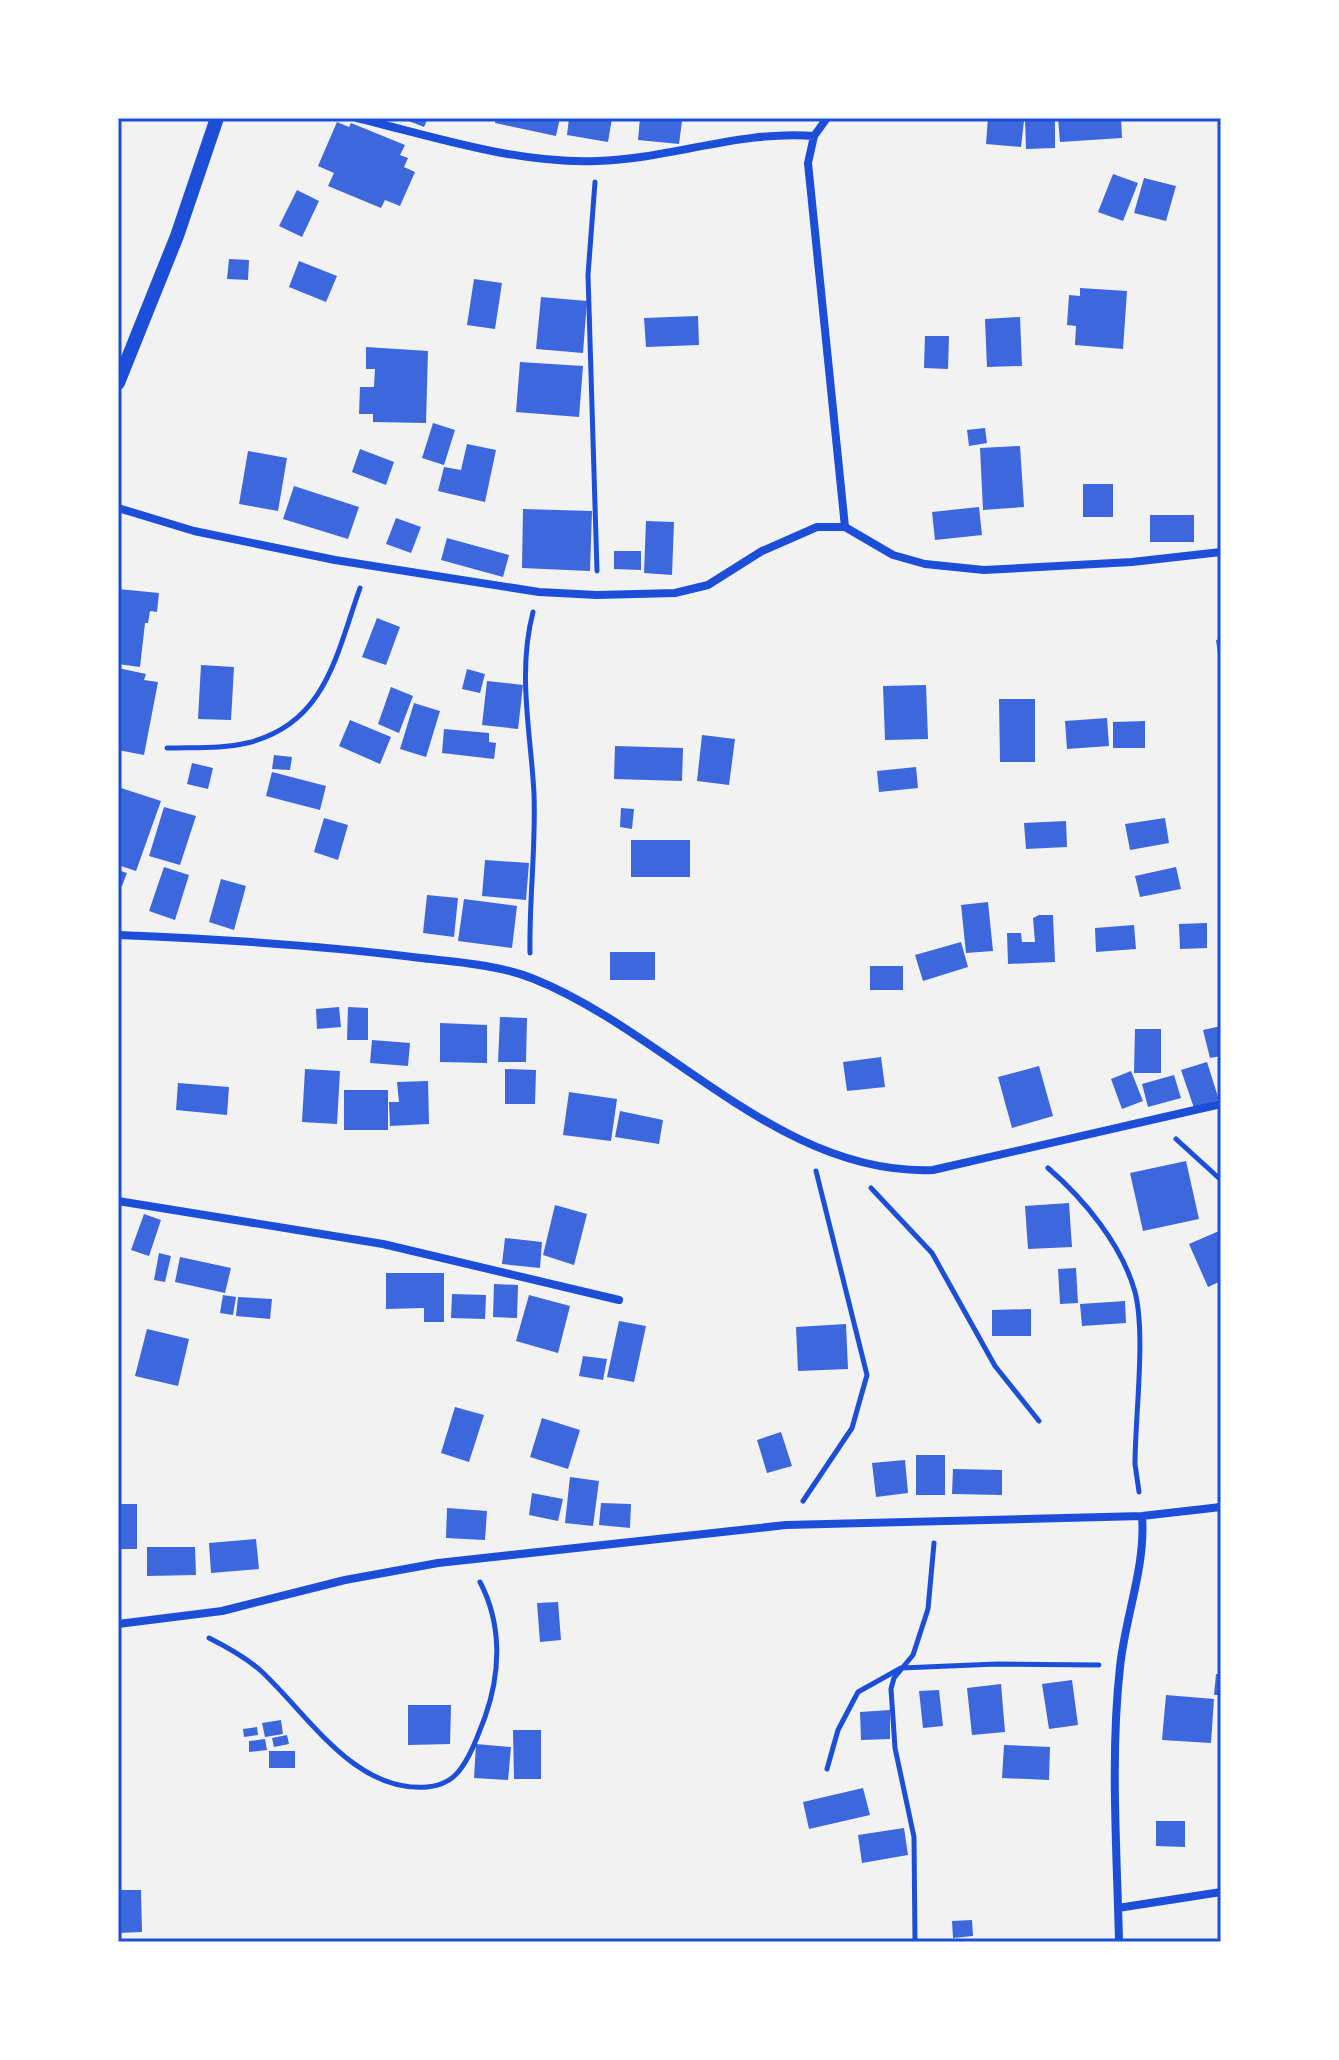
<svg xmlns="http://www.w3.org/2000/svg" width="1339" height="2060" font-family="'Fira Sans Condensed',sans-serif">
	<style>
		.building { fill: #3d67dc }
		.lines { fill: none; stroke-linecap: round; stroke-linejoin: round }
		.path { stroke: #1d4ed8; stroke-width: 5 }
		.minor { stroke: #1d4ed8; stroke-width: 8 }
		.tertiary { stroke: #1d4ed8; stroke-width: 14 }
		.neatline { fill: none; stroke: #1d4ed8; stroke-width: 3 }
	</style>
	<rect width="100%" height="100%" fill="#f2f2f2"/>
	<!-- building -->
	<path class="building" d="M401 118H428L424 127Z
		M496 118H560L556 136 495 123Z
		M569 118H612L608 142 567 135Z
		M640 118 682 121 679 144 638 140Z
		M988 118 1024 121 1021 147 986 144Z
		M1025 118H1055V148L1026 149Z
		M1058 118H1121L1122 138 1060 142Z
		M337 122 349 127 351 123 405 145 400 155 408 158 404 167 415 172 400 206 385 200 381 208 328 186 334 173 318 166Z
		M1113 174 1138 183 1123 221 1098 212Z
		M1144 178 1176 186 1166 221 1134 213Z
		M297 190 319 201 302 237 279 226Z
		M229 259 249 260 248 280 227 279Z
		M299 261 337 276 326 302 289 287Z
		M474 279 502 283 495 329 467 325Z
		M1080 288 1127 291 1123 349 1075 345 1076 326 1067 325 1069 295 1080 296Z
		M541 297 587 301 583 353 536 349Z
		M698 316 699 345 646 347 644 318Z
		M1020 317 1022 366 987 367 985 319Z
		M925 336H949L948 369 924 368Z
		M366 347 428 351 426 423 373 422V414H359L360 387H374L375 369H366Z
		M520 362 583 366 579 417 516 412Z
		M433 423 455 430 444 465 422 458Z
		M985 428 987 443 969 446 967 430Z
		M467 444 496 450 485 502 438 491 444 467 461 470Z
		M1020 446 1024 507 983 510 980 448Z
		M360 449 394 462 386 485 352 472Z
		M248 451 287 458 278 511 239 504Z
		M1083 484H1113V517H1083Z
		M294 486 359 507 348 539 283 519Z
		M979 507 982 535 935 540 932 512Z
		M523 509 592 511 590 571 522 568Z
		M1150 515H1194V542H1150Z
		M396 518 421 527 411 553 386 544Z
		M646 521 674 522 672 575 644 573Z
		M447 538 509 555 503 577 441 560Z
		M614 551H641V570L614 569Z
		M118 589 159 593 157 612 150 611 148 623H145L140 667 118 664Z
		M377 618 400 627 386 665 362 657Z
		M1221 639V662H1219L1216 640Z
		M201 665 234 667 231 720 198 719Z
		M118 668 146 674 144 680 158 682 144 755 118 750Z
		M467 669 485 674 480 693 462 689Z
		M487 681 523 685 518 729 482 725Z
		M926 685 928 739 885 740 883 686Z
		M391 687 413 696 399 733 378 724Z
		M999 699H1035V762H1000Z
		M414 703 440 711 426 757 400 749Z
		M1107 718 1109 746 1067 749 1065 721Z
		M350 720 391 737 380 764 339 746Z
		M1145 721V748H1113V722Z
		M444 729 489 733V742L496 743 494 759 442 753Z
		M702 735 735 739 729 785 697 781Z
		M615 746 683 748 682 781 614 779Z
		M274 755 292 757 290 770 272 769Z
		M192 763 213 768 208 789 187 784Z
		M916 767 918 788 879 792 877 771Z
		M272 772 326 786 320 810 266 796Z
		M118 787 161 801 136 871 118 865Z
		M164 807 196 816 180 865 149 856Z
		M621 808 634 809 632 829 620 827Z
		M324 818 348 825 338 860 314 852Z
		M1165 818 1169 843 1130 850 1125 824Z
		M1066 821 1067 847 1026 849 1024 823Z
		M631 840H690V877H631Z
		M485 860 529 863 526 900 482 896Z
		M164 867 189 875 175 920 149 911Z
		M1176 867 1181 889 1140 897 1135 876Z
		M118 870 127 873 122 886 118 885Z
		M221 879 246 886 234 930 209 922Z
		M427 895 458 898 454 937 423 933Z
		M464 899 517 906 512 948 458 941Z
		M988 902 993 951 966 953 961 905Z
		M1039 915H1053L1055 962 1008 964 1007 933H1021L1022 942H1035L1033 918Z
		M1207 923V948L1180 949 1179 924Z
		M1134 925 1136 949 1096 952 1095 928Z
		M961 942 968 967 923 981 915 955Z
		M610 952H655V980H610Z
		M870 966H903V990H870Z
		M339 1007 341 1027 317 1029 316 1009Z
		M348 1007 368 1008V1040H347Z
		M500 1017 527 1018 526 1062H498Z
		M440 1023 487 1025V1063L440 1062Z
		M1221 1026V1056L1210 1058 1203 1030Z
		M1135 1029H1161V1073H1134Z
		M372 1040 410 1043 408 1066 370 1063Z
		M881 1057 885 1087 847 1091 843 1062Z
		M1207 1062 1219 1100 1194 1108 1181 1070Z
		M1039 1066 1053 1116 1012 1128 998 1077Z
		M305 1069 340 1071 337 1124 302 1122Z
		M505 1069 536 1070 535 1104H505Z
		M1131 1071 1143 1101 1122 1109 1111 1079Z
		M1174 1075 1181 1098 1148 1107 1142 1084Z
		M428 1081 429 1124 390 1126 389 1102H399L397 1082Z
		M178 1083 229 1087 227 1115 176 1110Z
		M344 1090H388V1130H344Z
		M569 1092 617 1099 611 1141 563 1135Z
		M620 1111 663 1120 659 1144 615 1137Z
		M1186 1161 1199 1219 1143 1231 1130 1173Z
		M1069 1203 1072 1247 1028 1249 1025 1206Z
		M555 1205 587 1214 574 1265 543 1255Z
		M144 1214 161 1220 149 1256 131 1250Z
		M1219 1231 1221 1281 1208 1287 1189 1244Z
		M505 1238 542 1242 540 1268 502 1264Z
		M159 1253 171 1256 165 1282 154 1280Z
		M180 1257 231 1268 225 1293 175 1282Z
		M1076 1268 1078 1303 1060 1304 1058 1269Z
		M386 1273H444V1322H424V1308L386 1309Z
		M494 1284 518 1285 517 1318 493 1317Z
		M452 1294 486 1295 485 1319 451 1318Z
		M223 1295 236 1297 233 1315 220 1313Z
		M529 1295 570 1306 558 1353 516 1341Z
		M238 1297 272 1299 270 1319 236 1316Z
		M1125 1301 1126 1323 1082 1326 1080 1304Z
		M1031 1309V1336H992V1310Z
		M619 1321 646 1326 634 1382 607 1377Z
		M846 1324 848 1369 798 1371 796 1327Z
		M147 1329 189 1339 178 1386 135 1376Z
		M583 1356 607 1359 603 1380 579 1376Z
		M455 1407 484 1415 469 1462 441 1453Z
		M542 1418 580 1430 568 1469 530 1457Z
		M781 1432 792 1466 767 1473 757 1440Z
		M916 1455H945V1495H916Z
		M905 1460 908 1493 876 1497 872 1463Z
		M953 1469 1002 1470V1495L952 1494Z
		M570 1477 599 1481 593 1526 565 1523Z
		M532 1493 563 1499 558 1521 529 1515Z
		M601 1503 631 1504 630 1528 599 1525Z
		M118 1504H137V1549H118Z
		M447 1508 487 1511 485 1540 446 1538Z
		M256 1539 259 1569 211 1573 209 1543Z
		M147 1547H195L196 1575 147 1576Z
		M558 1602 561 1640 540 1642 537 1603Z
		M1216 1674 1221 1675V1695H1214Z
		M1072 1680 1078 1725 1049 1729 1042 1684Z
		M1001 1684 1005 1732 972 1735 967 1688Z
		M939 1690 943 1726 923 1728 919 1691Z
		M1166 1695 1214 1699 1211 1743 1162 1740Z
		M408 1705H451L450 1744 408 1745Z
		M890 1710V1739L861 1740 860 1712Z
		M281 1720 283 1734 265 1737 262 1723Z
		M257 1727 258 1735 244 1737 243 1729Z
		M513 1730H541V1779H514Z
		M287 1735 289 1744 274 1747 272 1738Z
		M265 1739 267 1750 249 1752V1741Z
		M476 1744 511 1747 508 1780 474 1778Z
		M1004 1745 1050 1747 1049 1780 1002 1778Z
		M269 1751H295V1768H269Z
		M863 1788 870 1815 809 1829 803 1802Z
		M1156 1821H1185V1847L1156 1846Z
		M904 1828 908 1855 862 1863 858 1835Z
		M118 1890H141L142 1932 118 1933Z
		M972 1920 973 1936 953 1938 952 1921Z"/>
	<g class="lines">
		<!-- path -->
		<path class="path" d="M595 182 588 275 597 571
			M167 748C193 747 222 749 247 743 326 724 336 655 360 588
			M530 953C529 900 536 847 534 794 531 733 517 674 533 612
			M1176 1139 1221 1180
			M1048 1168C1084 1199 1122 1245 1135 1292 1146 1334 1135 1418 1135 1464L1139 1492
			M871 1188 932 1253 995 1366 1039 1421
			M803 1501 852 1428 867 1375 816 1171
			M209 1638C227 1647 245 1657 260 1670 308 1714 354 1793 427 1787 439 1786 451 1781 459 1771 471 1756 478 1735 485 1717 501 1672 502 1624 480 1582
			M827 1769 838 1730 858 1692 901 1668 997 1664 1099 1665
			M915 1942 914 1837 895 1748 891 1689 894 1678 913 1655 928 1609 934 1543"/>
		<!-- minor -->
		<path class="minor" d="M357 118C435 137 516 164 597 161 670 159 740 130 814 136
			M827 118 814 136 808 163 845 527
			M118 508 194 531 335 560 539 592 597 595 675 593 708 585 762 551 817 527H845L893 555 925 564 984 570 1132 562 1221 552
			M118 935C219 939 320 945 421 958 457 962 500 965 534 979 668 1033 780 1176 933 1170L1221 1104
			M118 1201 383 1244 619 1300
			M118 1624 222 1611 345 1580 438 1563 786 1525 1142 1516 1221 1507
			M1118 1908 1221 1892
			M1119 1942C1117 1851 1110 1757 1120 1667 1125 1617 1146 1566 1142 1516"/>
		<!-- tertiary -->
		<path class="tertiary" d="M118 383 177 236 217 118"/>
	</g>
	<!-- border -->
	<rect width="1339" height="2060" fill="none" stroke="#ffffff" stroke-width="240"/>
	<rect x="120" y="120" width="1099" height="1820" class="neatline"/>
</svg>
